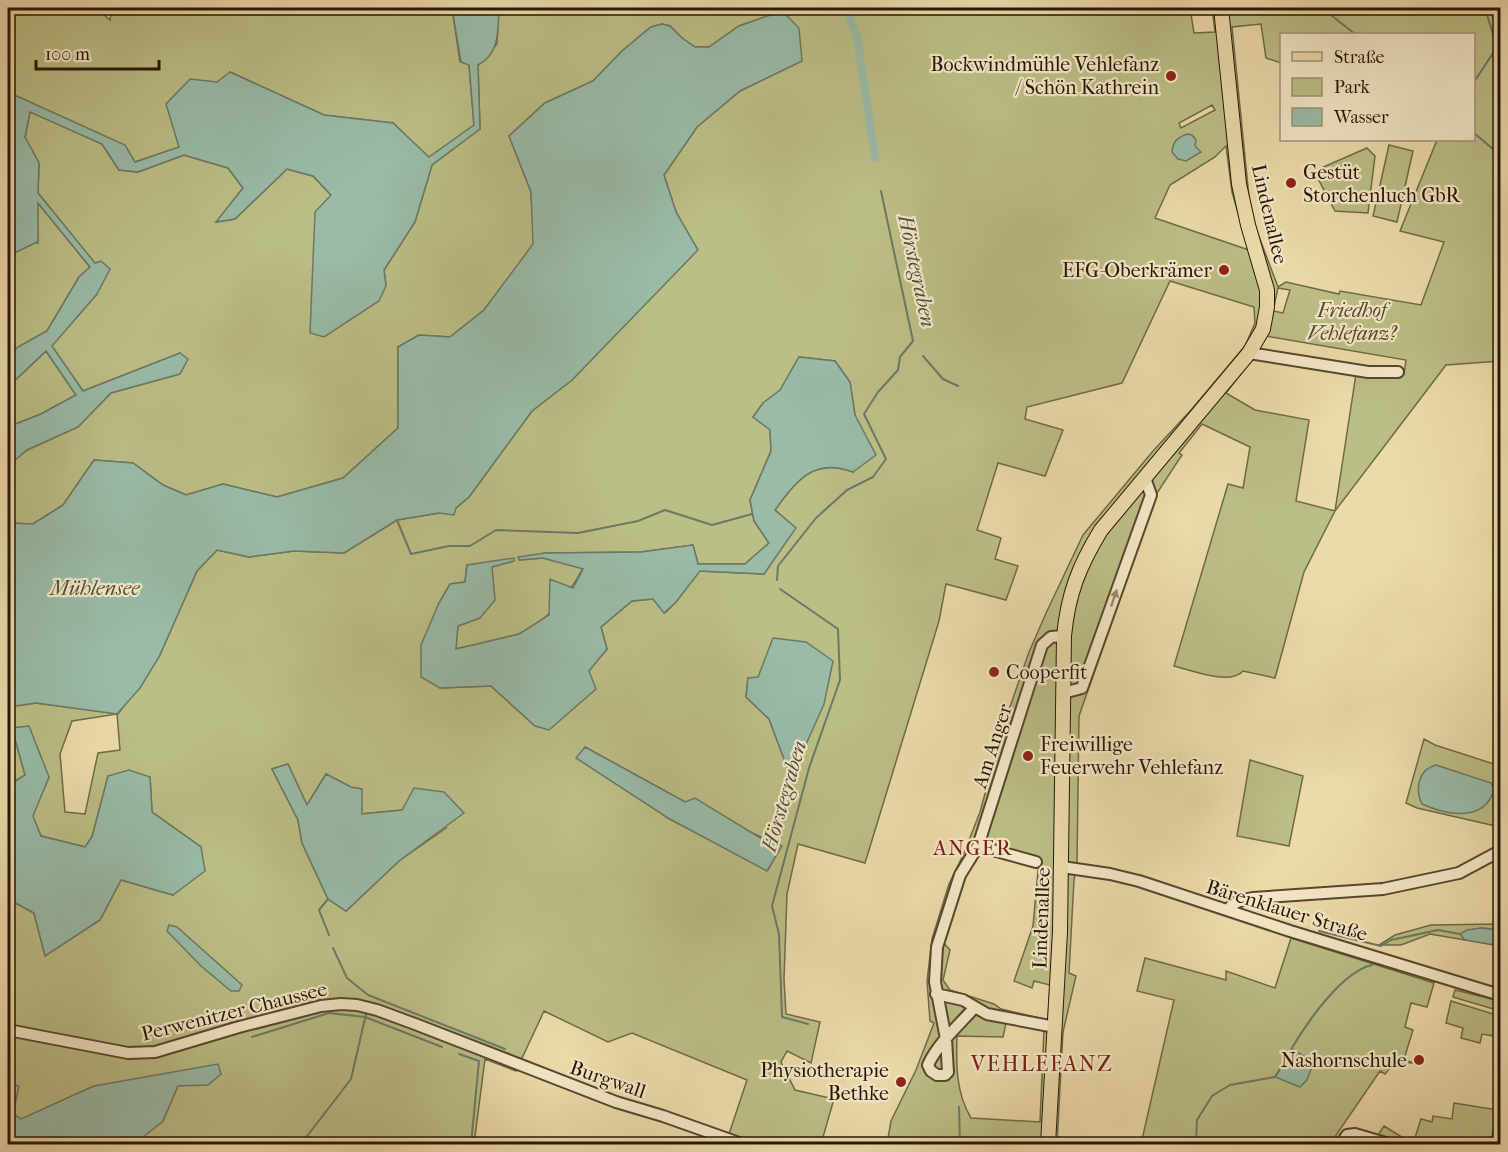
<svg xmlns="http://www.w3.org/2000/svg" width="1508" height="1152" font-family="'IM FELL French Canon',serif">
	<style>
		.green { fill: #bbbe85; stroke: #706a45; stroke-width: 1.5; fill-rule: evenodd }
		.water { fill: #99bba8; stroke: #6b7967; stroke-width: 1.5 }
		.lines { fill: none; stroke-linecap: round; stroke-linejoin: round }
		.stream { stroke: #6b7967; stroke-width: 2 }
		.canal { stroke: #99bba8; stroke-width: 8 }
		.minor-casing { stroke: #57472e; stroke-width: 14 }
		.major-casing { stroke: #251605; stroke-width: 16 }
		.minor { stroke: #f3e7c7; stroke-width: 10 }
		.major { stroke: #ecdaa9; stroke-width: 14 }
		.oneway { fill: #968970 }
		.poi-dot { fill: #8f2418; stroke: #f3e7c7; stroke-width: 2 }
		.labels { text-anchor: middle; stroke-width: 4.5; stroke-linejoin: round; paint-order: stroke }
		.poi-label { font-size: 20px; fill: #251605; stroke: #f3e7c7; text-anchor: end }
		.street-label { font-size: 20px; fill: #251605; stroke: #f3e7c7 }
		.park-label { font-size: 20px; font-style: italic; fill: #52482b; stroke: #f3e7c7 }
		.water-label { font-size: 21px; font-style: italic; fill: #4e503e; stroke: #f3e7c7 }
		.neighbourhood-label { font-size: 21px; letter-spacing: 1.5px; fill: #7a1f14; stroke: #f3e7c7 }
		.quarter-label { font-size: 22px; letter-spacing: 1.5px; fill: #7a1f14; stroke: #f3e7c7 }
	</style>
	<rect width="100%" height="100%" fill="#ecdaa9"/>
	<filter id="stains"><feTurbulence type="fractalNoise" baseFrequency=".00333" numOctaves="4"/><feColorMatrix values="0 0 0 0 .2 0 0 0 0 .09 0 0 0 0 .02 0 0 0 .5 -.17"/></filter>
	<radialGradient id="worn" r=".72"><stop offset=".6" stop-color="#630" stop-opacity="0"/><stop offset="1" stop-color="#630" stop-opacity=".3"/></radialGradient>
	<!-- green -->
	<path class="green" d="M8 8H96L110 20 112 8H452L460 62 469 64 474 125 428 158 393 123 324 115 230 72 180 147 135 162 8 92Z
		M499 8H1190L1194 33 1215 32 1212 8H1490L1500 43V361L1446 365 1335 511 1304 572 1275 678 1243 671C1230 686 1191 670 1174 666L1228 484 1243 488 1250 447 1202 424 1179 453 1182 455 1157 493 1079 716 1077 863 1074 880 1069 973 1076 976 1063 1032 1057 1144H887L891 1121 916 1070 934 1023 930 1021 927 981 932 939 949 884 964 853 980 812 1003 727 1029 652 1047 611 1083 535 1153 451 1191 410 1245 346 1255 323 1254 307 1170 281 1122 383 1027 407 1025 419 1063 430 1045 476 998 463 977 530 1001 538 995 559 1018 566 1006 600 946 584 939 621 865 863 798 844 787 894 784 979 786 1014 820 1022 811 1063 787 1051 781 1062 795 1090 834 1099 821 1144H754L729 1134 747 1080 632 1033 608 1042 544 1011 516 1071 485 1059 474 1144H103L163 1121 178 1085 220 1074 94 1086 21 1120 13 1115 8 1098V899L34 913 45 955 100 920 121 880 173 895 201 847 152 812 150 777 108 776 92 837 85 847 41 836 32 816 49 777 12 728 25 775 8 786V707L36 703 118 714 159 657 197 571 217 550 249 557 294 551 344 553 397 520 439 513 456 508 469 497 532 411 572 380 697 250 676 212 664 175 697 127 740 91 801 61 782 11 739 26 709 47H695L682 38 670 26 662 24 651 27 622 51 593 81 545 103 509 136 531 192 534 244 484 310 450 337 419 335 398 347V428L343 478 277 497 223 484 186 495 163 485 133 463 94 460 63 505 33 524 8 523V466L27 450 78 427 111 393 179 374 180 353 83 391 51 346 97 294 95 264 38 193 39 163 25 138 30 111 102 144 119 170 138 172 184 155 228 168 243 188 217 222 235 219 287 169 313 176 331 195 386 286 384 270 415 222 432 165 480 129 478 65 497 44ZM1261 24 1266 58 1281 63 1282 34H1474V140H1437L1400 231 1444 242 1421 305 1340 291 1339 294 1286 282 1278 287 1255 226 1249 197 1232 27ZM1212 105 1215 110 1181 128 1179 123ZM1226 146 1232 192 1249 250 1155 218 1170 185 1215 157ZM1278 288 1290 290 1283 313 1273 311ZM1266 336 1406 360 1404 374H1356L1335 511 1296 501 1309 420 1255 410 1226 393 1253 358ZM799 357 835 361 850 382 855 415 853 472C814 457 797 480 775 510L795 528 764 574 699 571 676 602 665 613 653 599 632 601 601 627 607 649 589 670 535 726 491 686 440 688 422 645 439 603 450 584 465 582 467 565 514 561 492 567 480 618 458 626 455 649C473 645 503 641 519 634 547 622 569 595 583 568L543 558 519 560 545 553 641 552 693 545 698 564H745L769 543 754 521 750 500 771 451 770 429 753 417 763 403 780 391ZM748 678H758L791 777 769 719 746 697ZM117 714 120 750 98 753 85 814 65 812 60 754 72 721ZM585 747 685 802 781 846 768 870 668 818ZM288 764 307 805 326 774 351 787 361 814 402 810 446 828 399 861 346 911 328 899 302 843 298 820 272 769ZM983 845 1039 860 1033 926 1014 981 1032 988 1034 981 1050 985 1048 1020 1001 1009 994 1004 950 990 943 980 950 950 942 941 962 879ZM1006 1023 1044 1029 1040 1122 971 1118C956 1093 956 1065 957 1036L1003 1037Z
		M1389 145 1413 151 1397 222 1373 216Z
		M1367 148 1375 156 1368 213 1335 211 1314 171Z
		M37 202 90 267 79 277 47 331 18 347 8 356V256L38 241Z
		M46 351 76 395 41 414 8 427V387Z
		M1424 739 1435 745 1500 766V827L1417 808 1406 803Z
		M1250 760 1303 776 1289 846 1237 836Z
		M1500 924V930L1481 928 1460 934 1465 940 1430 934 1401 945H1379L1395 935 1431 925Z
		M1291 938 1434 983 1427 1007 1411 1003 1405 1027 1413 1030 1404 1059 1413 1063C1401 1061 1392 1064 1385 1074L1380 1071 1330 1144H1141L1174 1000 1137 991 1145 958 1226 980V971L1275 988Z
		M1455 990 1500 1001V1011L1453 997Z
		M1451 1001 1500 1016V1037L1482 1034 1480 1043 1461 1038 1463 1028 1446 1023Z
		M1500 1060V1098L1499 1103 1493 1101Z
		M1454 1103 1498 1110 1490 1144H1413L1421 1119 1432 1122 1433 1116 1452 1119Z
		M1384 1126 1405 1139V1143L1378 1135Z"/>
	<!-- water -->
	<path class="water" d="M452 8H499C498 29 500 54 478 65L480 129 432 165 415 222 384 270 386 286 379 301 324 337 310 333 315 212 331 195 313 176 287 169 235 219 216 222 243 188 228 168 184 155 138 172 119 170 102 144 30 112 25 137 39 163 38 193 95 263 101 261 110 269 97 294 52 346 83 391 180 353 188 359 180 374 111 393 78 427 27 450 8 466V427L41 414 76 395 46 351 8 387V356L18 347 47 331 79 277 90 267 38 203V244L37 242 8 256V92L125 145 135 162 179 147 166 104 190 79 217 82 230 72 324 115 393 123 429 157 474 125 469 65 461 62Z
		M782 11 799 28 802 61 740 91 697 127 664 175 676 212 698 250 572 380 532 411 469 497 456 508 454 515 439 513 397 520 344 553 294 551 249 557 217 550 197 571 159 657 140 688 117 714 36 703 8 707V635L12 633 14 627 8 621V523L33 524 63 505 94 460 133 463 163 485 186 495 223 484 277 497 343 478 398 428V347L419 335 450 337 484 310 533 244 531 192 509 136 545 103 593 81 622 51 651 27 662 24 670 26 682 38 695 47H709L739 26Z
		M1187 134 1192 135 1196 140 1195 146 1201 152 1186 161 1178 159 1172 152C1173 141 1177 138 1187 134Z
		M799 357 835 361 850 382 855 415 876 455 853 472C815 457 796 480 775 510L796 528 764 574 700 571 676 602 664 613 653 599 632 601 601 627 607 649 589 671 596 689 549 730 535 726 491 686 440 688 421 677V645L439 603 450 584 465 582 467 565 514 558V561L492 567 495 600 480 618 458 626 456 649 519 634 549 615 550 579 573 588 583 569 543 558 519 560 518 557 545 553 641 552 693 545 698 564H745L769 543 754 521 750 500 771 451 770 430 753 417 763 403 780 390Z
		M773 638 806 642 833 661 824 704 791 778 769 719 746 697 748 678 758 677Z
		M29 726 49 777 33 816 41 836 85 847 92 837 108 776 129 770 150 777 152 812 201 847 205 871 173 895 121 880 100 920 45 956 34 913 8 899V786L25 775 12 728Z
		M585 747 685 802 695 798 762 839 782 846 767 871 668 818 576 758Z
		M288 764 307 805 326 774 351 787 362 789V814L402 810 414 788 444 792 464 813 399 861 346 911 328 899 302 843 298 820 272 769Z
		M1436 765 1491 783 1494 790C1484 823 1446 815 1422 804 1415 790 1418 769 1436 765Z
		M169 925 177 927 242 985 239 991H231L201 966 167 931Z
		M1481 928 1500 930V946L1465 940 1460 934 1467 930Z
		M1292 1049 1307 1058 1311 1069 1307 1080 1300 1087 1275 1077Z
		M218 1064 221 1074 208 1085 178 1086 163 1121 137 1142 114 1140 103 1144H8V1098L10 1084 19 1086 13 1114 21 1119 94 1086Z"/>
	<g class="lines">
		<!-- stream -->
		<path class="stream" d="M1322 8 1355 34
			M1474 82 1497 47 1485 8
			M1474 133 1500 155
			M923 356 943 379 958 386
			M397 520 411 554 449 546H470L496 530 578 533 638 521 665 510 712 525 752 514
			M777 580 778 566 816 518 847 490 873 477 886 459 864 414 878 392 898 370 900 357 913 341 881 191
			M780 589 838 629 840 680 809 768 772 906 779 934 782 1017 808 1024
			M328 899 319 910 329 935
			M1319 931 1381 946 1391 940 1438 930 1460 934
			M333 948 347 978 368 995 505 1049
			M252 1037 329 1013 365 1017 442 1047
			M1290 1051C1306 1024 1341 972 1372 965
			M459 1054 479 1061 471 1144
			M959 1107 960 1144
			M301 1144 351 1079 366 1014
			M1196 1144 1197 1120 1212 1096 1230 1085 1275 1077 1280 1069"/>
		<!-- canal -->
		<path class="canal" d="M845 8 857 36 875 158"/>
		<!-- minor casing -->
		<g class="minor-casing">
			<path id="minor" d="M1249 353 1368 372H1398
				M1063 693 1082 688 1151 495 1145 478
				M978 846 1036 862
				M1062 867 1110 874 1139 881 1290 931 1500 995
				M1228 910C1233 901 1244 900 1253 898L1383 889 1459 873 1500 851
				M936 994 963 1000 987 1014 1055 1027
				M975 1007C959 1025 938 1043 928 1065L931 1071 937 1075H945L948 1072 946 1039 935 982 937 947 960 875 978 846 1042 645 1051 637 1064 636
				M8 1030 128 1053 155 1052 239 1027 321 1006 341 1004 357 1005 377 1010 415 1024 616 1102 663 1116 742 1144
				M1341 1144 1347 1135 1355 1134 1389 1144"/>
		</g>
		<!-- major casing -->
		<g class="major-casing">
			<path id="major" d="M1048 1144 1060 932 1064 636C1068 594 1079 566 1101 530L1249 353 1263 329 1267 307V290L1248 225 1239 184 1221 8"/>
		</g>
		<!-- minor -->
		<use href="#minor" class="minor"/>
		<!-- major -->
		<use href="#major" class="major"/>
	</g>
	<!-- one-way arrows -->
	<defs><path id="oneway-solid" d="M-6-.8H1V-3.2L6.5 0L1 3.2V.8H-6Z" transform="scale(1.5)"/></defs>
	<use class="oneway" href="#oneway-solid" transform="translate(1114 598) rotate(-71)"/>
	<!-- markers -->
	<g class="poi-dot">
		<circle cx="1171" cy="76" r="6"/>
		<circle cx="1291" cy="183" r="6"/>
		<circle cx="1224" cy="270" r="6"/>
		<circle cx="994" cy="672" r="6"/>
		<circle cx="1028" cy="756" r="6"/>
		<circle cx="1419" cy="1060" r="6"/>
		<circle cx="901" cy="1082" r="6"/>
	</g>
	<g class="labels">
		<!-- poi labels -->
		<g class="poi-label">
			<text x="1159" y="71">Bockwindmühle Vehlefanz<tspan x="1159" dy="23">/ Schön Kathrein</tspan></text>
			<text x="1303" y="179" text-anchor="start">Gestüt<tspan x="1303" dy="23">Storchenluch GbR</tspan></text>
			<text x="1212" y="277">EFG-Oberkrämer</text>
			<text x="1006" y="679" text-anchor="start">Cooperfit</text>
			<text x="1040" y="751" text-anchor="start">Freiwillige<tspan x="1040" dy="23">Feuerwehr Vehlefanz</tspan></text>
			<text x="1407" y="1067">Nashornschule</text>
			<text x="889" y="1077">Physiotherapie<tspan x="889" dy="23">Bethke</tspan></text>
		</g>
		<!-- street labels -->
		<g class="street-label">
			<text transform="translate(1270 214) rotate(77)" y="7">Lindenallee</text>
			<text transform="translate(992 746) rotate(-72)" y="7">Am Anger</text>
			<text transform="translate(1287 910) rotate(17)" y="7">Bärenklauer Straße</text>
			<text transform="translate(1041 918) rotate(-88)" y="7">Lindenallee</text>
			<text transform="translate(234 1011) rotate(-14)" y="7">Perwenitzer Chaussee</text>
			<text transform="translate(608 1079) rotate(19)" y="7">Burgwall</text>
		</g>
		<!-- park labels -->
		<g class="park-label">
			<text x="1352" y="317">Friedhof<tspan x="1352" dy="23">Vehlefanz?</tspan></text>
		</g>
		<!-- water labels -->
		<g class="water-label">
			<text transform="translate(917 271) rotate(78)" y="7">Hörstegraben</text>
			<text x="95" y="595">Mühlensee</text>
			<text transform="translate(784 796) rotate(-74)" y="7">Hörstegraben</text>
		</g>
		<!-- neighbourhood labels -->
		<g class="neighbourhood-label">
			<text x="973" y="855">ANGER</text>
		</g>
		<!-- quarter labels -->
		<g class="quarter-label">
			<text x="1042" y="1071">VEHLEFANZ</text>
		</g>
	</g>
	<!-- margin -->
	<rect width="1508" height="1152" fill="none" stroke="#ecdaa9" stroke-width="30"/>
	<rect x="9" y="9" width="1490" height="1134" fill="none" stroke="#251605" stroke-width="3"/>
	<rect x="15" y="15" width="1478" height="1122" fill="none" stroke="#251605" stroke-width="1.5"/>
	<!-- legend -->
	<rect x="1280" y="33" width="195" height="108" fill="#f3e7c7" stroke="#a19379" stroke-width="1.5"/>
	<rect x="1292" y="52" width="30" height="9" fill="#ecdaa9" stroke="#a19379" stroke-width="1.5"/>
	<text x="1334" y="63" font-size="18" fill="#251605">Straße</text>
	<rect x="1292" y="78" width="30" height="18" fill="#bbbe85" stroke="#a19379" stroke-width="1.5"/>
	<text x="1334" y="93" font-size="18" fill="#251605">Park</text>
	<rect x="1292" y="108" width="30" height="18" fill="#99bba8" stroke="#a19379" stroke-width="1.5"/>
	<text x="1334" y="123" font-size="18" fill="#251605">Wasser</text>
	<!-- scale -->
	<path d="M36 60v9h123v-9" fill="none" stroke="#251605" stroke-width="3"/>
	<text x="45" y="60" font-size="18" fill="#251605" stroke="#f3e7c7" stroke-width="4.5" paint-order="stroke">100 m</text>
	<rect width="100%" height="100%" filter="url(#stains)"/>
	<rect width="100%" height="100%" fill="url(#worn)"/>
</svg>
